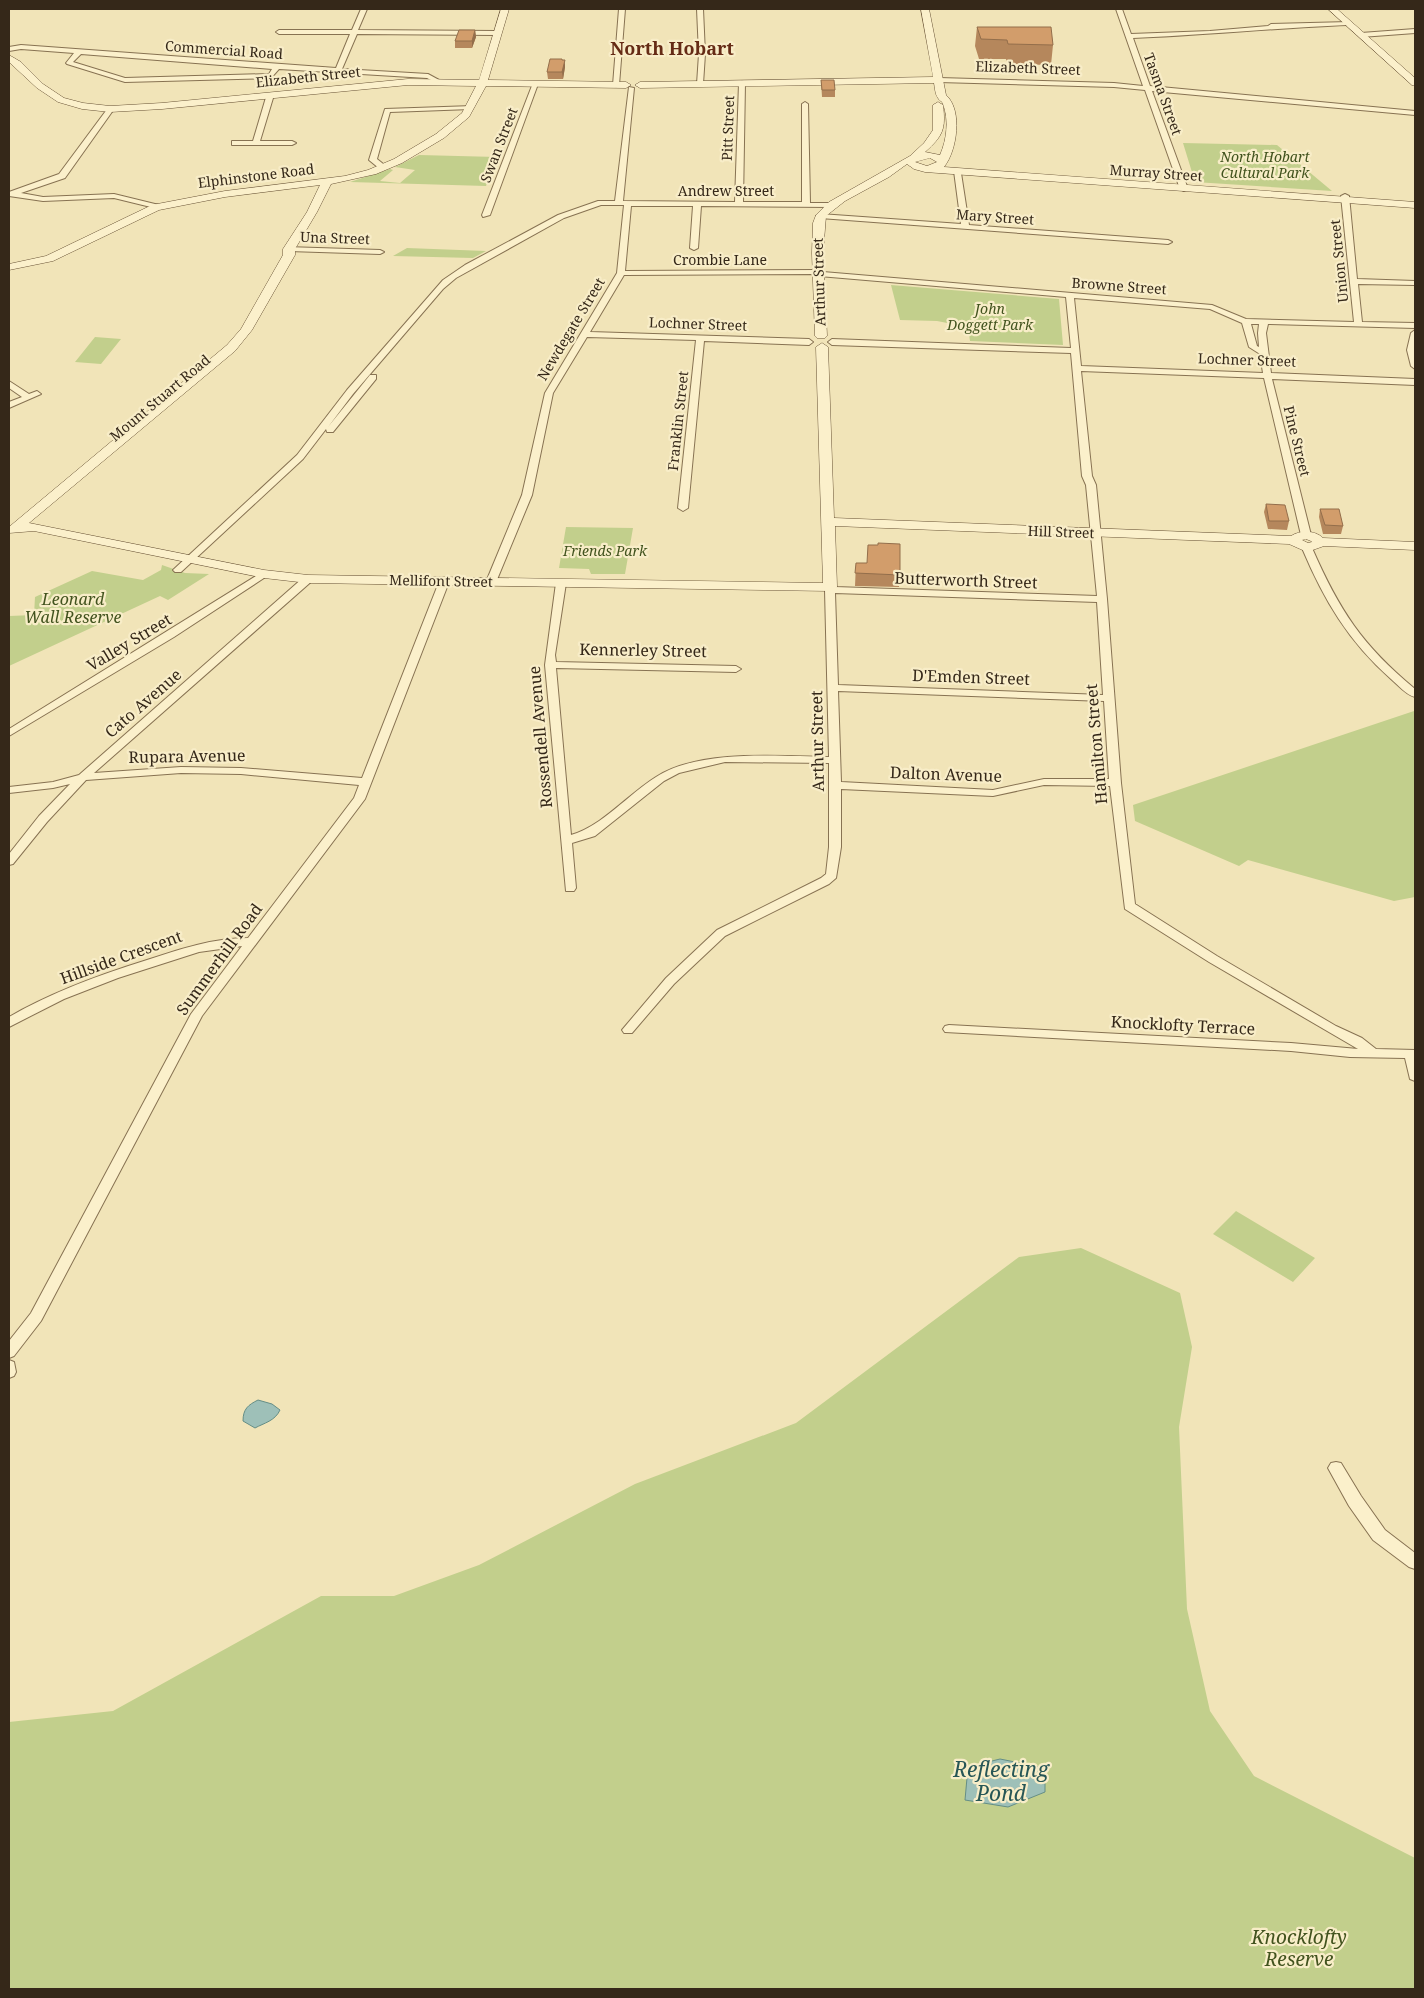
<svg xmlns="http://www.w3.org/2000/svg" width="1424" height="1998" font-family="'Noto Serif',serif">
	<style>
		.green { fill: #c2cf8c }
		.water { fill: #9ec0b8; stroke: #658e86 }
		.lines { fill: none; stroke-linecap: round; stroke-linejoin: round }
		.street-casing { stroke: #877252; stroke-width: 2 }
		.secondary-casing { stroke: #695336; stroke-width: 1 }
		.street { fill: #fbf0cb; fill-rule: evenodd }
		.secondary { fill: #fbf0cb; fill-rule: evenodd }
		.wall { fill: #b5875c }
		.shaded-wall { fill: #936e4b }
		.building { fill: #d29d6b; stroke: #936e4b }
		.labels { text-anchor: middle; stroke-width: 4.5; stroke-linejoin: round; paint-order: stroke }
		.far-street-label { font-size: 14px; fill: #352819; stroke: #f8edc8 }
		.far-park-label { font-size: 14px; font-style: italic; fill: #42531e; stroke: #f8edc8 }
		.street-label { font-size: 16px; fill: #352819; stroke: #f8edc8 }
		.park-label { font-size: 16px; font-style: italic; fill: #42531e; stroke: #f8edc8 }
		.far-district-label { font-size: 18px; font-weight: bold; fill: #652b15; stroke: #f8edc8 }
		.near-park-label { font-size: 19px; font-style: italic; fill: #42531e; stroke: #f8edc8 }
		.near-water-label { font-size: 21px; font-style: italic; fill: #275656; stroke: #f8edc8 }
	</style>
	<rect width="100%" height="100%" fill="#f1e4b8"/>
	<!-- green -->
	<path class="green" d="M1183 143 1277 145 1332 191 1195 182Z
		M419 155 497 157 486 186 350 182 390 169 393 170 380 181 400 183 415 170 395 167Z
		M407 248 486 251 473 258 393 256Z
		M891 285 1059 299 1063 345 970 341 968 327 937 321 900 320Z
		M95 337 121 339 101 364 75 362Z
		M566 527 633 528 625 574H591L589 569 559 568Z
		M162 565 185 573 209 574 168 600 160 596 9 666V616L34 615 35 597 92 571 143 580 161 570Z
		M1414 711 1415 897 1394 901 1248 860 1239 866 1135 821 1133 805Z
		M1236 1211 1315 1258 1293 1282 1213 1234Z
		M1081 1248 1180 1293 1192 1347 1179 1427 1187 1609 1210 1711 1254 1776 1415 1858V1989H9V1722L113 1711 321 1596H394L479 1565 635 1484 796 1423 1019 1257Z"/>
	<!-- water -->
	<path class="water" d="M258 1400 272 1404 280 1410C275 1421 264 1423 255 1428L243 1421C243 1409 248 1405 258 1400Z
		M1000 1759 1045 1768V1792L1008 1807 965 1800 968 1767Z"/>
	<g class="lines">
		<!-- street casing -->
		<g class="street-casing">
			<path id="street" d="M361 9H367L358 30 496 31 499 33 496 35 357 34 342 69 428 74 439 80 440 81 437 83 427 78 279 69 271 78 125 82 67 64 66 63 74 53 21 49 9 51V47L21 45 336 68 350 34H279L276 32 279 30H352ZM81 54 272 69 269 74 125 78 73 62Z
				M619 9H625L619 85 616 87 613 85Z
				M697 9H703L705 54 703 84 700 86 697 84 699 54Z
				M1116 9H1122L1131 34 1210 31 1268 26 1271 24 1349 22V24L1347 25C1275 28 1205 35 1133 38L1150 86 1415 111V115L1152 91 1188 189 1184 191 1180 189 1145 90 1114 87 939 82 936 80 939 78 1114 83 1143 86Z
				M1415 29V33L1361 37 1358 35 1361 33Z
				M742 81 745 83 743 202H802V104L805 102 808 104 810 203H832L836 205 832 207 701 206 698 248 694 250 690 248 693 206H631L625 271 819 270 823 272 1212 305 1246 319 1354 322 1341 196 1345 194 1349 196 1357 279 1415 281V285L1358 284 1362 322 1415 323V328L1268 324 1266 333 1271 373 1415 379V385L1272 379 1311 535 1309 537 1306 538 1301 535 1264 378 1081 371 1092 476 1096 485 1107 599 1121 783 1135 904 1217 956 1336 1026 1362 1038 1376 1049 1415 1050V1081L1410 1079 1405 1058 1350 1057 1291 1051 945 1032 943 1029 945 1026 949 1025 1291 1043 1358 1049 1209 962 1125 909 1110 786 1044 785 993 796 841 789V847L836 878 829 884 725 936 674 984 632 1033H624L622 1030 666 978 717 930 821 878 826 874 829 847V763L725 762 679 773 664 781 595 836 572 843 576 888 574 891H566L545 665 556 583 561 580 566 583 555 655 556 662 736 666 741 669 736 672 556 668 571 835C604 825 627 795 656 777 699 749 779 756 829 757L825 590 826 585H834L835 587 1097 596 1086 485 1082 476 1071 353 832 345 828 342 832 339 1071 348 1066 297 819 276 815 274 624 275 590 332 809 339 813 342 809 345 704 341 688 508 683 511 678 508 696 340 587 337 553 393 532 495 496 582 491 585 487 584 486 582 522 495 545 393 617 273 624 205H601L564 218 456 278 443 289 353 394 328 427 370 375H376V379L333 432H327L326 429 303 459 181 572H175L173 570 297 455 347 390 443 280 465 265 558 215 598 201H615L629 87 634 88 623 201 735 202 739 83ZM1074 298 1210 309 1242 323 1249 347 1260 354 1263 373 1081 366ZM1251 324H1259L1258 333 1259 347 1257 346ZM835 593 1097 602 1103 695 838 685ZM838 691 1104 701 1109 779H1044L993 790 841 782Z
				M533 83 538 84 490 215 483 217 482 215Z
				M267 94H271L273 98 260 141H292L296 143 292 145H232V141H253Z
				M473 106V108L471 109 390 112 377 159 387 167 380 169 369 160 385 109Z
				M110 107 114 109 65 178 21 193 43 197 114 194 159 205V209L114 198 43 201 9 196V192L59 174 108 108Z
				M954 171 961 173 969 225 1168 240 1172 242 1168 244 820 218 816 216 820 214 961 224Z
				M286 247 380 250 384 252 380 254 289 251 285 249Z
				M1415 330V369L1411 366 1407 350 1411 333Z
				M9 381 29 394 37 391 41 394 9 408V402L22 397 9 388Z
				M1307 545 1312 548C1339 610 1362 645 1415 689V697C1406 695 1398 685 1391 679 1348 641 1324 600 1302 548Z
				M264 571 269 574 267 576 174 637 9 736V729Z
				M308 576 313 579 312 581 94 773 181 767 241 768 362 778 439 582 444 579 449 582 365 799 202 1016 41 1321 14 1356 9 1358V1341L31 1313 191 1014 242 946 199 952 118 978 64 999 9 1027V1017C52 992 99 975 147 960 180 949 213 938 248 938L354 798 359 785 241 774 181 773 86 780 47 822 13 864 9 865V854L39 816 70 784 53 788 9 793V787L53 782 79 775 304 577Z
				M9 1360 14 1362 16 1372 14 1376 9 1378Z
				M1336 1462 1341 1463 1361 1496 1385 1530 1415 1553V1569L1409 1567 1373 1540 1349 1506 1328 1468 1331 1463Z"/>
		</g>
		<!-- secondary casing -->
		<g class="secondary-casing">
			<path id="secondary" d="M501 9H509L488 80 626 82 631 85 626 88 486 86 469 117 444 138 402 163 376 174 331 184 317 212 295 249V255L252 330 235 351 29 523 264 570 308 575 823 583 816 347 822 343 828 347 834 518 1291 536C1300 530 1315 530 1323 538L1415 542V550L1324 546 1307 552 1289 544 835 526 837 587 830 591 308 583 264 578 34 531 9 533V527L227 345 241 329 283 255V249L307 212 320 185 225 197 159 210 53 261 9 270V264L46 256 152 205 225 191 345 176 368 170 394 159 436 134 462 113 476 86 408 85 162 109 110 112 82 109 58 102 37 88 9 62V55L21 62 43 84 64 98 83 103 110 106 162 103 408 79 479 80ZM1306 539 1311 541 1312 542 1308 543 1302 540Z
				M921 9H929L946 95C963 110 957 151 944 167L1415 202V208L925 172 914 169 907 164 889 177 845 201 826 216 823 253 827 336 825 338H817L815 336 812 253 813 223 816 215 829 202 910 156 924 143 933 130V105L938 102 943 105C946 129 943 136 925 152L940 155C947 139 949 120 943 104 941 99 941 103 938 98 935 94 935 88 934 83L640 88 635 85 640 82 933 77ZM930 158 937 162 927 166 915 162Z
				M1328 9H1337L1415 78V86L1412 85Z"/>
		</g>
		<!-- street -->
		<use href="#street" class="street"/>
		<!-- secondary -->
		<use href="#secondary" class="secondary"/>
	</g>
	<!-- wall -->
	<path class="wall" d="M977 27 1053 45 1051 65 1007 64 1006 59H979L975 46Z
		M475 30 476 37 472 48H455V41Z
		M562 60 565 67 563 79H548L547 72Z
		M821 80 835 90V97H822Z
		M1266 504 1289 521 1287 530 1268 529 1264 512Z
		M1320 509 1343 526 1341 534H1323L1319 517Z
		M856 563 900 575 899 587 855 586Z"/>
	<!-- shaded-wall -->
	<path class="shaded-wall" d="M475 30 476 37 472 48V41Z
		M565 60V67L563 79 562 72Z"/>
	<!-- building -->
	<path class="building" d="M977 27H1051L1053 45 1008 44 1007 40 981 39Z
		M459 30H475L472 41H455Z
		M550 59H562V60H565L562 72H547Z
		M821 80H834L835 90H822Z
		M1266 504 1285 505 1289 521H1269Z
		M1320 509H1339L1343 526 1325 525Z
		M878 543 900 544V575L855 573 856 563H867L868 545H878Z"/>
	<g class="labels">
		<!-- far-street labels -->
		<g class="far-street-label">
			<text transform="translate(224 50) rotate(4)" y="5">Commercial Road</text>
			<text transform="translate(1028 68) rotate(2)" y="5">Elizabeth Street</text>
			<text transform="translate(308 77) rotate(-6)" y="5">Elizabeth Street</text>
			<text transform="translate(1163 94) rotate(70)" y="5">Tasma Street</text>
			<text transform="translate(728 128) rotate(-88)" y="5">Pitt Street</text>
			<text transform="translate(499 145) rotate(-69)" y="5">Swan Street</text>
			<text transform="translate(1156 173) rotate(4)" y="5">Murray Street</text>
			<text transform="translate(256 176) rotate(-7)" y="5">Elphinstone Road</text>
			<text x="726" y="196">Andrew Street</text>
			<text transform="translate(995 217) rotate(4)" y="5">Mary Street</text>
			<text transform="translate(335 238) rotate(2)" y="5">Una Street</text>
			<text x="720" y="265">Crombie Lane</text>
			<text transform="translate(1339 261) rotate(-96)" y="5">Union Street</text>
			<text transform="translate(819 282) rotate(-92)" y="5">Arthur Street</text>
			<text transform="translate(1119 286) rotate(4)" y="5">Browne Street</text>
			<text transform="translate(698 324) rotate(2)" y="5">Lochner Street</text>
			<text transform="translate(571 329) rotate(-59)" y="5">Newdegate Street</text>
			<text transform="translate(1247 360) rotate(2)" y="5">Lochner Street</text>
			<text transform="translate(160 398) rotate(-40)" y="5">Mount Stuart Road</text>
			<text transform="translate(678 421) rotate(-84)" y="5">Franklin Street</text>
			<text transform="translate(1297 441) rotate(76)" y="5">Pine Street</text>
			<text transform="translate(1061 532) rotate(2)" y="5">Hill Street</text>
			<text transform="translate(441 581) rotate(1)" y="5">Mellifont Street</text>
		</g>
		<!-- far-park labels -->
		<g class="far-park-label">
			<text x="1265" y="162">North Hobart<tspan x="1265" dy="16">Cultural Park</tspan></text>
			<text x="990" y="314">John<tspan x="990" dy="16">Doggett Park</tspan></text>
			<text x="605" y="556">Friends Park</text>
		</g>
		<!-- street labels -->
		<g class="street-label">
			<text transform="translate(966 580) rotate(2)" y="6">Butterworth Street</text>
			<text transform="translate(129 642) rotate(-31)" y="6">Valley Street</text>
			<text transform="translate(643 650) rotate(1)" y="6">Kennerley Street</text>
			<text transform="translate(971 677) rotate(2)" y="6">D'Emden Street</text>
			<text transform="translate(143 703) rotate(-41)" y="6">Cato Avenue</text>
			<text transform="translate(540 737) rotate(-95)" y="6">Rossendell Avenue</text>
			<text transform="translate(817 741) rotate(-91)" y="6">Arthur Street</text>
			<text transform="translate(1096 744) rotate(-95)" y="6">Hamilton Street</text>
			<text transform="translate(187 756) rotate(-1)" y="6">Rupara Avenue</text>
			<text transform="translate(946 774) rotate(2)" y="6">Dalton Avenue</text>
			<text transform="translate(121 957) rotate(-20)" y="6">Hillside Crescent</text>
			<text transform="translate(219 959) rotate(-54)" y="6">Summerhill Road</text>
			<text transform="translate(1183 1025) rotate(3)" y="6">Knocklofty Terrace</text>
		</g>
		<!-- park labels -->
		<g class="park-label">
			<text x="73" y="605">Leonard<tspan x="73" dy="18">Wall Reserve</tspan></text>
		</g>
		<!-- far-district labels -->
		<g class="far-district-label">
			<text x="672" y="55">North Hobart</text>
		</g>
		<!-- near-park labels -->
		<g class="near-park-label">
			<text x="1299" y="1944">Knocklofty<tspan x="1299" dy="22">Reserve</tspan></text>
		</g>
		<!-- near-water labels -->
		<g class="near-water-label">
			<text x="1001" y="1777">Reflecting<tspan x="1001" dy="24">Pond</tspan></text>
		</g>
	</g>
	<!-- border -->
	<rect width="1424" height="1998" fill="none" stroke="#352819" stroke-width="20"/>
</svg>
